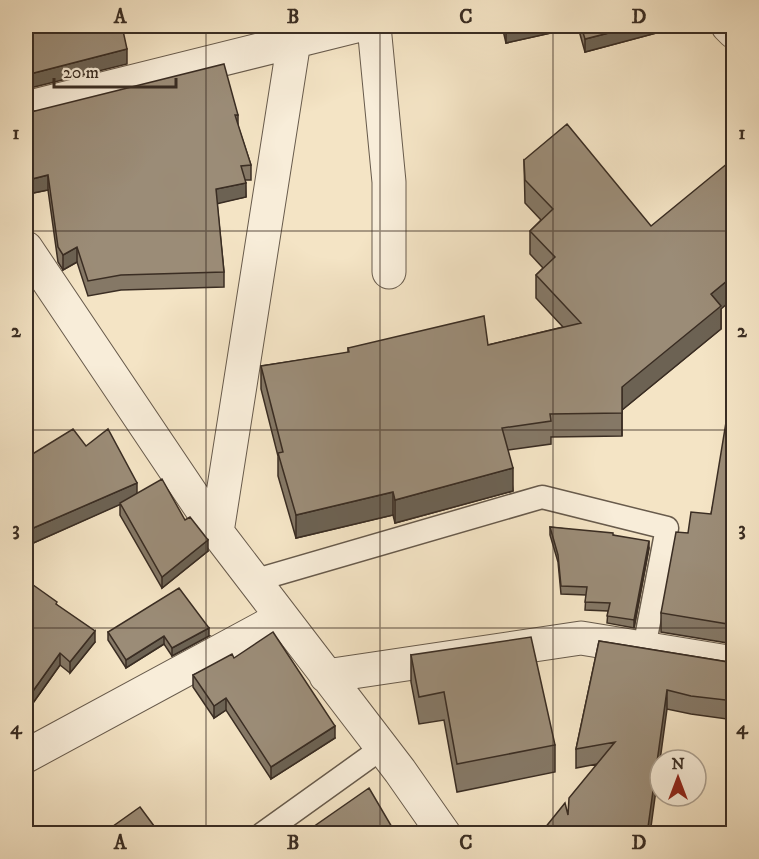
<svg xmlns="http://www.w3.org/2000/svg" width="759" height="859" font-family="'IM FELL DW Pica',serif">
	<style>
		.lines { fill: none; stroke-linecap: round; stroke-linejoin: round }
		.lane-casing { stroke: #685b4c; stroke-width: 25 }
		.street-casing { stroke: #685b4c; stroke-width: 35 }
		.lane { stroke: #f8edd9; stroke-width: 22 }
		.street { stroke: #f8edd9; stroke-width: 33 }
		.wall { fill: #857866; stroke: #3a2d23; stroke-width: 1.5 }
		.shaded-wall { fill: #6c6253; stroke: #3a2d23; stroke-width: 1.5 }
		.building { fill: #9b8c77; stroke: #3a2d23; stroke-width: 1.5 }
		.grid { fill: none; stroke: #3a2d23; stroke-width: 1.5; stroke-opacity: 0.55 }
		.neatline { fill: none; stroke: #3a2d23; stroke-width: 2 }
		.grid-label { font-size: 20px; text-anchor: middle; font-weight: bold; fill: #3a2d23 }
	</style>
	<rect width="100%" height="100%" fill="#f4e4c5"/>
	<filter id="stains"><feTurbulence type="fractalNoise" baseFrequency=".00333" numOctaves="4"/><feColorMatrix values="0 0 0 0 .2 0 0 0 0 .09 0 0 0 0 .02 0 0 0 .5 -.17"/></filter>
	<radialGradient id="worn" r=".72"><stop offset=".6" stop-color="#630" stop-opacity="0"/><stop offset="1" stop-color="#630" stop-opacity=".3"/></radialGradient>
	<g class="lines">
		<!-- lane casing -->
		<g class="lane-casing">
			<path id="lane" d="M253 581 542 497 667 528 644 648
				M262 834 382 748"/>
		</g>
		<!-- street casing -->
		<g class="street-casing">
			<path id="street" d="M374 26 389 182V272
				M728 26 734 32
				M26 108 356 26
				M26 248 217 532 400 771 444 834
				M217 532 294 41 304 26
				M326 676 581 638 734 663
				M26 756 281 618"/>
		</g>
		<!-- lane -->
		<use href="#lane" class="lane"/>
		<!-- street -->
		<use href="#street" class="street"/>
	</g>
	<!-- wall -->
	<path class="wall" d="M502 26H664V31L585 52 578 27 506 43Z
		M26 111 238 115V126L251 165V180H245L246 197 217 203 224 272V287L121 290 88 296 77 262 63 270 58 262 48 190 28 194 26 184Z
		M524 160 721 309V329L622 410V436L551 437V444L508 450 513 491 395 523 393 515 296 538 278 476V456L261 389V366L348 353V348L488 345 563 327 536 298V275L543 268 530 254V231L541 220 525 203Z
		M734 411V644L661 632V613L688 533 711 514Z
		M86 446 137 494 185 520 208 551 162 588 120 515V504L31 544 26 535V458Z
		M550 527 613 535 649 548 634 628 607 623 608 611 585 610 586 595 561 594 558 562 550 535Z
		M26 586 57 605 95 642 70 673 60 665 28 710 26 708Z
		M108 632 209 636 172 656 164 644 126 668 108 640Z
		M599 641 734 663V720L691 714 667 709 568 815 597 764 576 768V749Z
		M411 655 555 745V772L457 792 444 720 419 724 411 682Z
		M234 658 335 738 271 779 226 710 214 718 193 687V675Z"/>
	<!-- shaded-wall -->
	<path class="shaded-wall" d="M526 26H578V27L506 43V30Z
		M636 26H664V31L585 52V39Z
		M127 49V64L26 89V75Z
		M48 175V190L28 194V180Z
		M246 183V197L216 204V189Z
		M77 247V262L63 270V255Z
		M734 275V298L721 309V329L622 410V436V387L711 294Z
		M513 468V491L395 523V500Z
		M137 483V497L31 544V529Z
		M393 492V515L296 538V515Z
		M208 540V551L162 588V577Z
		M649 541V548L634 628V620Z
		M209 628V636L172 656V648Z
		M95 631V642L70 673V662Z
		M164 636V644L126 668V660Z
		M60 653V665L28 710V698Z
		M667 690V709L650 834H644Z
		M226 698V710L214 718V706Z
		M335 726V738L271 779V767Z"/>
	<!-- building -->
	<path class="building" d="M26 26H122L127 49 26 75Z
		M505 26H526L506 30Z
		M581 26H636L585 39Z
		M224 64 238 115H235L251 165 241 166 246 183 216 189 224 272 121 275 88 281 77 247 63 255 58 247 48 175 28 180 26 169V111L31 112Z
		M567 124 651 226 734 158V275L711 294 721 306 622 387V413L550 414 551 421 502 428 513 468 395 500 393 492 296 515 278 453 283 452 261 366 349 352 348 348 484 316 488 345 581 323 536 275 555 257 530 231 553 209 525 180 524 160Z
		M728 410 734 411V625L661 613 676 532 688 533 691 512 711 514Z
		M73 429 86 446 108 429 137 483 31 529 26 521V458Z
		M162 479 185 520 190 517 208 540 162 577 120 503Z
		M550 527 613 533V535L649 541 634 620 607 616 610 603 585 602 587 587 561 586 558 555Z
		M29 582 57 602 56 604 95 631 70 662 60 653 28 698 26 696V586Z
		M179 588 209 628 172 648 164 636 126 660 108 632Z
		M273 632 335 726 271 767 226 698 214 706 193 675 232 654 234 658Z
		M531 637 555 745 457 764 444 692 419 697 411 655Z
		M599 641 734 663V701L691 696 667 690 648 827 644 834H540L565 803 568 815 569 798 615 742 576 749Z
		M369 788 396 834H303Z
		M140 807 160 834H102Z"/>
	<!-- grid -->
	<path class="grid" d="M206 26V834M380 26V834M553 26V834M26 231H734M26 430H734M26 628H734"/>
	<!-- margin -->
	<rect width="759" height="859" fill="none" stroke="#f4e4c5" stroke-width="66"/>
	<!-- north arrow -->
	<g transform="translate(678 778)"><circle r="28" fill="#f8edd9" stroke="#aca090" stroke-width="1.5"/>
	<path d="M0-4.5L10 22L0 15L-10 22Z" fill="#8f2418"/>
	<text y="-9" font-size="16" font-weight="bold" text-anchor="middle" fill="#3a2d23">N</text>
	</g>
	<!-- scale -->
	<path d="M54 78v9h122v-9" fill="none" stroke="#3a2d23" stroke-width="3"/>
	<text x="63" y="78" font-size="18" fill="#3a2d23" stroke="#f8edd9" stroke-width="4.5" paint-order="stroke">20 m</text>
	<rect x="33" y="33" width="693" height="793" class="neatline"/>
	<g class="grid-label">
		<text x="120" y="23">A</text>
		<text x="293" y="23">B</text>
		<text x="466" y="23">C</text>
		<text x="639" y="23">D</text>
		<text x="16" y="139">1</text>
		<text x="742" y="139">1</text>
		<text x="16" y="337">2</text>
		<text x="742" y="337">2</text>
		<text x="16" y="535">3</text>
		<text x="742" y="535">3</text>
		<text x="16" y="734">4</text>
		<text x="742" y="734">4</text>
		<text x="120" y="849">A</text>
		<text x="293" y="849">B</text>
		<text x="466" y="849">C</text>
		<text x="639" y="849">D</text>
	</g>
	<rect width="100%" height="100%" filter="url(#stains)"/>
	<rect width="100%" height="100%" fill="url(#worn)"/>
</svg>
